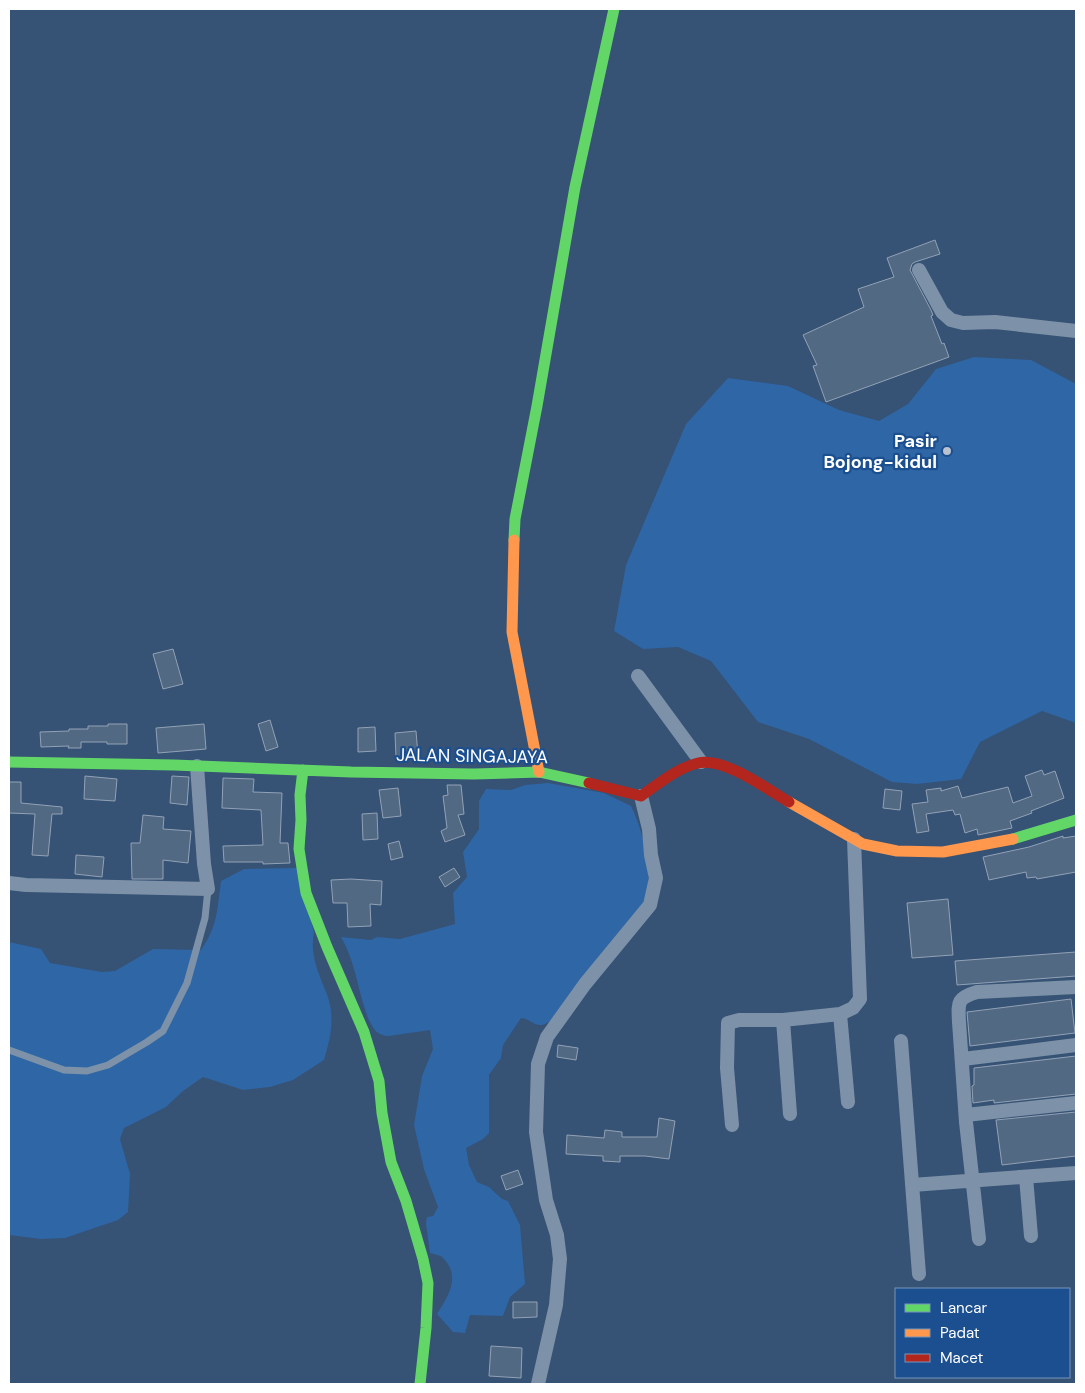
<svg xmlns="http://www.w3.org/2000/svg" width="1085" height="1393" font-family="'DM Sans',sans-serif">
	<style>
		.green { fill: #2f66a5 }
		.building { fill: #526984; stroke: #92a2b6 }
		.lines { fill: none; stroke-linecap: round; stroke-linejoin: round }
		.lane { stroke: #7d92a8; stroke-width: 7 }
		.street { stroke: #7d92a8; stroke-width: 14 }
		.fast { stroke: #63d668; stroke-width: 11 }
		.slow { stroke: #ff974d; stroke-width: 11 }
		.jam { stroke: #b3261e; stroke-width: 11 }
		.poi-dot { fill: #b9c2ce; stroke: #1b4f8f; stroke-width: 2 }
		.labels { text-anchor: middle; stroke-width: 4.5; stroke-linejoin: round; paint-order: stroke }
		.poi-label { font-size: 18px; font-weight: bold; fill: #fff; stroke: #1b4f8f; text-anchor: end }
		.street-label { font-size: 18px; fill: #fff; stroke: #1b4f8f }
	</style>
	<rect width="100%" height="100%" fill="#365274"/>
	<!-- green -->
	<path class="green" d="M974 357 1031 360 1076 384V723L1042 711 980 742 961 779 917 784 892 782 809 739 758 722 711 661 678 647 643 649 614 631 626 565 686 424 728 378 788 386 839 410 879 421 908 404 936 369Z
		M548 783 604 793 631 806C642 829 653 867 647 893 646 899 641 905 639 911L558 1016C553 1019 547 1024 542 1025 534 1026 528 1018 521 1018L503 1045 501 1058 489 1075V1133L483 1139 466 1148 469 1165 477 1182 489 1187 502 1199 508 1201 520 1225 525 1284 510 1297 503 1316 470 1315 465 1333 453 1332 437 1314C449 1295 462 1275 441 1256L430 1253 426 1223 427 1217 433 1216 438 1207 424 1169 414 1125 422 1076 433 1049 430 1030 389 1036C384 1036 378 1034 375 1030 370 1024 367 1016 365 1009 357 985 354 959 341 937L371 940 377 937 400 939 455 924 453 893 467 877 463 852 479 829V801L486 789 511 790 525 785Z
		M297 868 314 932C311 946 314 961 319 974 323 987 330 997 331 1011 333 1028 329 1043 324 1060L293 1080 270 1087 243 1090 203 1077 183 1091 166 1107 124 1128 120 1139 130 1174 128 1212 118 1220 65 1238 41 1239 9 1235V942L41 949 50 963 102 972 115 971 153 949 201 950C218 926 217 909 221 881L244 869Z"/>
	<!-- building -->
	<path class="building" d="M935 240 940 254 915 262 912 264 910 270 931 310 933 315 931 316 942 344 944 343 949 357 826 402 813 366 817 365 803 335 864 307 858 289 894 277 887 258Z
		M173 649 183 684 163 689 153 654Z
		M270 720 278 747 266 751 258 724Z
		M108 724H127V744H107V742H81V748H68L69 746 41 747 40 732 69 731V729H88V726H108Z
		M204 724 206 749 158 753 156 728Z
		M375 727 376 751 358 752V728Z
		M416 731 418 756 396 757 395 733Z
		M1042 770 1044 775 1055 771 1064 798 1031 811 1032 813 1010 821 1012 828 978 835 977 829 965 833 960 814 955 815 953 810 926 814 929 831 917 833 912 804 928 802 926 790 941 788V791L958 786 962 798 1008 787 1013 803 1032 796 1025 776Z
		M85 776 117 779 115 801 84 799Z
		M172 776 189 777 187 805 170 803Z
		M223 778 254 779 253 792 282 793 280 843H288L290 863 263 864V862H224L223 846 263 845 261 810 222 808Z
		M9 782H21V803L62 807V814H52L48 856 32 855 35 814 9 813Z
		M447 785H461L464 814 458 815 465 835 445 842 441 831 447 828 443 796 448 795Z
		M398 788 401 816 383 818 379 790Z
		M885 789 902 791 900 810 883 808Z
		M377 813 378 839 363 840 362 814Z
		M143 815 164 817 163 829 191 831 188 863 163 860V879H132L131 843H140Z
		M1063 836V838L1076 836V872L1037 879 1036 877 1027 878 1026 872 989 880 983 857 1029 847Z
		M399 841 403 857 391 860 388 844Z
		M76 855 104 857 102 877 75 874Z
		M454 868 460 877 445 887 439 877Z
		M351 879 382 881 381 905 370 904 371 926 348 927 347 903H333L331 880Z
		M948 899 953 955 912 958 907 903Z
		M1076 952V976L957 985 955 961Z
		M1071 999 1075 1033 970 1046 967 1012Z
		M558 1045 578 1048 576 1060 557 1057Z
		M1076 1056V1094L994 1103V1100L973 1103 972 1086 974 1085V1068Z
		M1076 1112V1156L1002 1165 996 1120Z
		M659 1118 675 1121 669 1159 645 1156H620V1162L603 1161V1156L566 1154 567 1135 604 1138 605 1130 622 1132V1137H657Z
		M518 1170 523 1184 506 1190 501 1176Z
		M513 1302H537V1317L513 1318Z
		M491 1346 522 1348 521 1378 489 1376Z"/>
	<g class="lines">
		<!-- lane -->
		<path class="lane" d="M9 1050 64 1070 87 1071 108 1065 147 1042 163 1031 187 983 205 918 208 889"/>
		<!-- street -->
		<path class="street" d="M919 270 942 312 951 320 963 323 995 322 1076 331
			M638 676 701 762
			M9 883 26 885 208 889 204 864 197 766
			M840 1014 848 1102
			M783 1020 790 1114
			M901 1041 919 1274
			M963 1059 1076 1045
			M966 1115 1076 1103
			M732 1125 727 1068 728 1023 739 1020H783L840 1014 853 1008 860 999 854 839
			M1026 1177 1031 1236
			M912 1185 1076 1173
			M979 1239 966 1122 959 1022C958 1002 957 998 977 992L1076 987
			M538 1384 556 1305 560 1259 557 1235 546 1200 536 1132 538 1064 547 1037 585 984 650 905 656 878 651 855 649 829 641 796"/>
		<!-- fast -->
		<path class="fast" d="M514 540 515 519 537 406 575 187 614 9
			M9 762 174 765 351 772 474 774 539 772 589 783
			M303 770 300 795 301 820 299 849 306 893 327 947 364 1032 379 1081 382 1113 391 1162 406 1201 423 1259 428 1283 426 1328 420 1384
			M1013 839 1076 820"/>
		<!-- slow -->
		<path class="slow" d="M514 540 512 632 539 772
			M789 802 863 844 897 851 943 852 1013 839"/>
		<!-- jam -->
		<path class="jam" d="M589 783 641 796C658 784 677 768 698 763 724 757 767 789 789 802"/>
	</g>
	<!-- markers -->
	<circle class="poi-dot" cx="947" cy="451" r="5"/>
	<g class="labels">
		<!-- poi labels -->
		<g class="poi-label">
			<text x="937" y="447">Pasir<tspan x="937" dy="21">Bojong-kidul</tspan></text>
		</g>
		<!-- street labels -->
		<g class="street-label">
			<text transform="translate(472 756) rotate(1)" y="6">JALAN SINGAJAYA</text>
		</g>
	</g>
	<!-- border -->
	<rect width="1085" height="1393" fill="none" stroke="#ffffff" stroke-width="20"/>
	<!-- legend -->
	<rect x="895" y="1288" width="175" height="90" fill="#1b4f8f" stroke="#7695bc"/>
	<rect x="905" y="1304" width="25" height="8" fill="#63d668" stroke="#7695bc"/>
	<text x="940" y="1313" font-size="15" fill="#ffffff">Lancar</text>
	<rect x="905" y="1329" width="25" height="8" fill="#ff974d" stroke="#7695bc"/>
	<text x="940" y="1338" font-size="15" fill="#ffffff">Padat</text>
	<rect x="905" y="1354" width="25" height="8" fill="#b3261e" stroke="#7695bc"/>
	<text x="940" y="1363" font-size="15" fill="#ffffff">Macet</text>
</svg>
